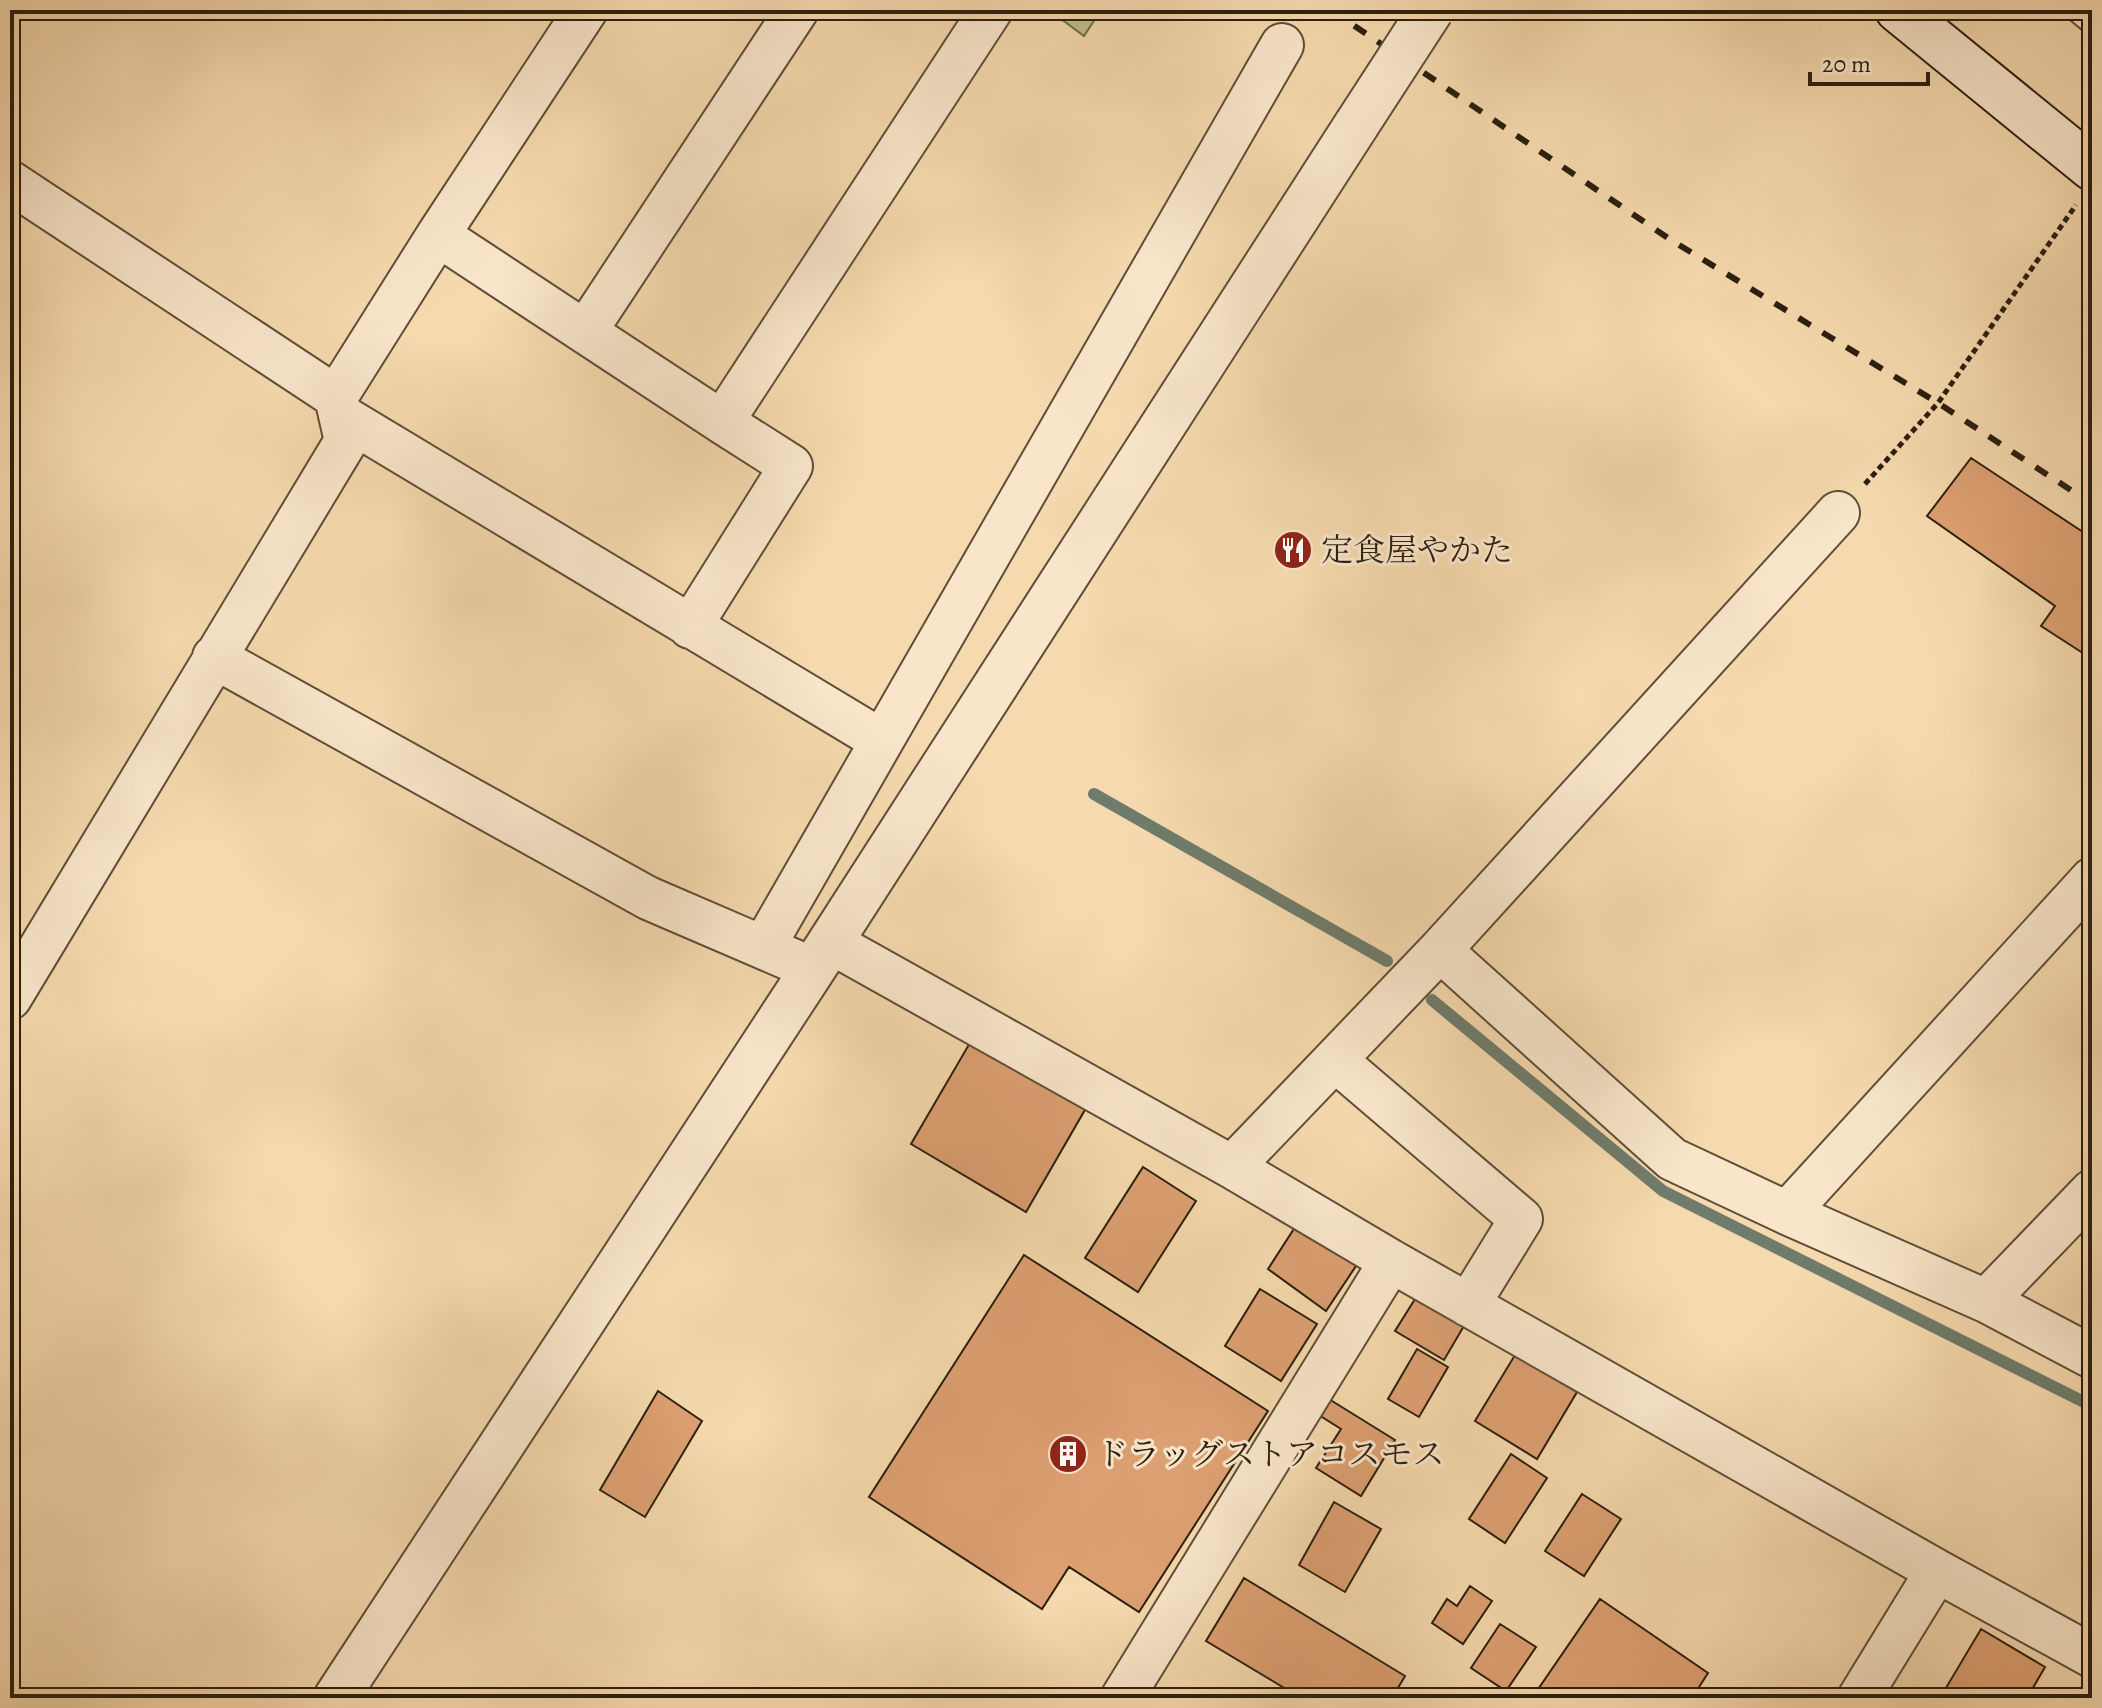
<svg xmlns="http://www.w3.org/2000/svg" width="2102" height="1708" font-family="Alegreya,'Noto Serif JP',serif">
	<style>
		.green { fill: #bcbf8a; stroke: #746f4d; stroke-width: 2 }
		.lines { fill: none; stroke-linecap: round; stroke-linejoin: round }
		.stream { stroke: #6f7c6b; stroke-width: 12 }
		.building { fill: #dda072; stroke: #2b1f10; stroke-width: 2 }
		.service-casing { stroke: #5e4e38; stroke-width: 24 }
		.minor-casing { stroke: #5e4e38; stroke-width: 46 }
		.tertiary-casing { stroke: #5e4e38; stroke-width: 48 }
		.secondary-casing { stroke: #2b1f10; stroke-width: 48 }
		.path { stroke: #2b1f10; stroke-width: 5; stroke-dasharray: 6 4; stroke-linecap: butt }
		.service { stroke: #f9e6ca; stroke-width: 20 }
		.minor { stroke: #f9e6ca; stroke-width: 42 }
		.tertiary { stroke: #f9e6ca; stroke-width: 44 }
		.secondary { stroke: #f9e6ca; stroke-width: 44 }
		.rail { stroke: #2b1f10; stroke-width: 6; stroke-dasharray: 14 14; stroke-linecap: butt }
		.tertiary-bridge-casing { stroke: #5e4e38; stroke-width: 48; stroke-linecap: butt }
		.tertiary-bridge { stroke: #f9e6ca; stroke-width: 44 }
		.labels { text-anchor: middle; stroke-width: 6; stroke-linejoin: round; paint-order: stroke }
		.poi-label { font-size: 32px; fill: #2b1f10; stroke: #f9e6ca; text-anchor: start }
	</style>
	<rect width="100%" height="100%" fill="#f6d9ae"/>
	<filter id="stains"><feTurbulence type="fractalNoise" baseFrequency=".0025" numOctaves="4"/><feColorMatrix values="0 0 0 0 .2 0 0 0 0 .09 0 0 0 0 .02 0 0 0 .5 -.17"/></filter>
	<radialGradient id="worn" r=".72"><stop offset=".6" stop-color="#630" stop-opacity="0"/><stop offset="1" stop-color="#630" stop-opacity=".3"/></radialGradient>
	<!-- green -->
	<path class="green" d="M1049 10H1101L1084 36Z"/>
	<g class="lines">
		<!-- stream -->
		<path class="stream" d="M1094 794 1387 961
			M1432 1000 1663 1191 2092 1406"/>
	</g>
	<!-- building -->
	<path class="building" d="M1971 458 2092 538V659L2041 626 2055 606 1927 516Z
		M971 1041 1086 1108 1026 1212 911 1144Z
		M1143 1167 1196 1201 1138 1292 1085 1258Z
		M1301 1218 1362 1257 1326 1311 1268 1269Z
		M1024 1255 1268 1411 1139 1612 1069 1567 1042 1609 869 1497Z
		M1260 1289 1317 1324 1281 1381 1225 1346Z
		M1420 1291 1468 1319 1444 1360 1395 1331Z
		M1417 1349 1448 1367 1419 1417 1388 1399Z
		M1515 1355 1577 1392 1537 1459 1475 1421Z
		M658 1391 702 1421 645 1517 600 1490Z
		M1324 1396 1395 1440 1361 1496 1316 1468 1341 1429 1314 1412Z
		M1511 1454 1547 1478 1505 1543 1469 1519Z
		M1582 1494 1621 1519 1584 1576 1545 1551Z
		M1334 1502 1381 1529 1345 1592 1299 1565Z
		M1244 1578 1405 1676 1392 1698H1301L1206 1641Z
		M1470 1586 1492 1601 1463 1644 1432 1623 1447 1599 1457 1606Z
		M1600 1599 1708 1673 1692 1698H1532Z
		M1500 1624 1536 1647 1506 1691 1471 1668Z
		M1981 1629 2045 1667 2027 1698H1940Z"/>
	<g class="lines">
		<!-- service casing -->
		<g class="service-casing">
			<path id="service" d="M2075 10 2092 24"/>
		</g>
		<!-- minor casing -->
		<g class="minor-casing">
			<path id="minor" d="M586 10 438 235 722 422 991 10
				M10 182 336 397 346 441 10 998
				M585 332 797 10
				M336 397 438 235
				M340 415 882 741
				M690 627 791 466 722 422
				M214 657 648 898 813 969
				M830 942 1232 1167 1391 1261 1937 1571 2092 1656
				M764 946 1282 45
				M1440 950 1672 1159 1787 1213 1986 1301 2092 1357
				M1335 1060 1521 1219 1468 1305
				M1232 1167 1440 950 1838 513
				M1787 1213 2092 879
				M1986 1301 2092 1191
				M1122 1698 1391 1261
				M1859 1698 1937 1571"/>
		</g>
		<!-- tertiary casing -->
		<g class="tertiary-casing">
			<path id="tertiary" d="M336 1698 813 969 1357 124"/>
		</g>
		<!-- secondary casing -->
		<g class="secondary-casing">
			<path id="secondary" d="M1898 10 2092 168"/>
		</g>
		<!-- path -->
		<path class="path" d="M1865 484 1938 403 2076 205"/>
		<!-- service -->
		<use href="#service" class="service"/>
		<!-- minor -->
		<use href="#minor" class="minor"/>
		<!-- tertiary -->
		<use href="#tertiary" class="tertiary"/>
		<!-- secondary -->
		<use href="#secondary" class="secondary"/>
		<!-- rail -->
		<path class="rail" d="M1331 10 1671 240 1938 403 2092 504"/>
		<!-- tertiary-bridge casing -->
		<g class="tertiary-bridge-casing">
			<path id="tertiary-bridge" d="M1357 124 1431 10"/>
		</g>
		<!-- tertiary-bridge -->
		<use href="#tertiary-bridge" class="tertiary-bridge"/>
	</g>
	<!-- icons -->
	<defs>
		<g id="restaurant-disc" transform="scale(2)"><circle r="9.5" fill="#8f2418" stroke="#f9e6ca"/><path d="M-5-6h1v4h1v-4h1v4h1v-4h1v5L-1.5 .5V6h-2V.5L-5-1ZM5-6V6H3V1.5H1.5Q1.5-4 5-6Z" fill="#fff"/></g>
		<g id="building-disc" transform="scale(2)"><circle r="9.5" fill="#8f2418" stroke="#f9e6ca"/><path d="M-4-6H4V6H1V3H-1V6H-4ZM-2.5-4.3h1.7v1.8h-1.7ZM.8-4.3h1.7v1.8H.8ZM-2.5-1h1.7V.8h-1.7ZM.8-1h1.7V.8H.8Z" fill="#fff"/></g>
	</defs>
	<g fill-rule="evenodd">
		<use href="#restaurant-disc" x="1293" y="550"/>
		<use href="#building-disc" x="1068" y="1454"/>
	</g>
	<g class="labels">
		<!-- poi labels -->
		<g class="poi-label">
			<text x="1321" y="561">定食屋やかた</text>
			<text x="1096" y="1465">ドラッグストアコスモス</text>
		</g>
	</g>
	<!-- margin -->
	<rect width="2102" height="1708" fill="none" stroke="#f6d9ae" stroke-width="40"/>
	<rect x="12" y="12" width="2078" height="1684" fill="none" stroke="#2b1f10" stroke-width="4"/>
	<rect x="20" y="20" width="2062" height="1668" fill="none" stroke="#2b1f10" stroke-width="2"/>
	<!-- scale -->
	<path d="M1810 72v12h118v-12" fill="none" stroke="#2b1f10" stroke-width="4"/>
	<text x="1822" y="72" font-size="24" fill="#2b1f10" stroke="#f9e6ca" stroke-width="6" paint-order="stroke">20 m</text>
	<rect width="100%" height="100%" filter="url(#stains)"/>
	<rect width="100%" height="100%" fill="url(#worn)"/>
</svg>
